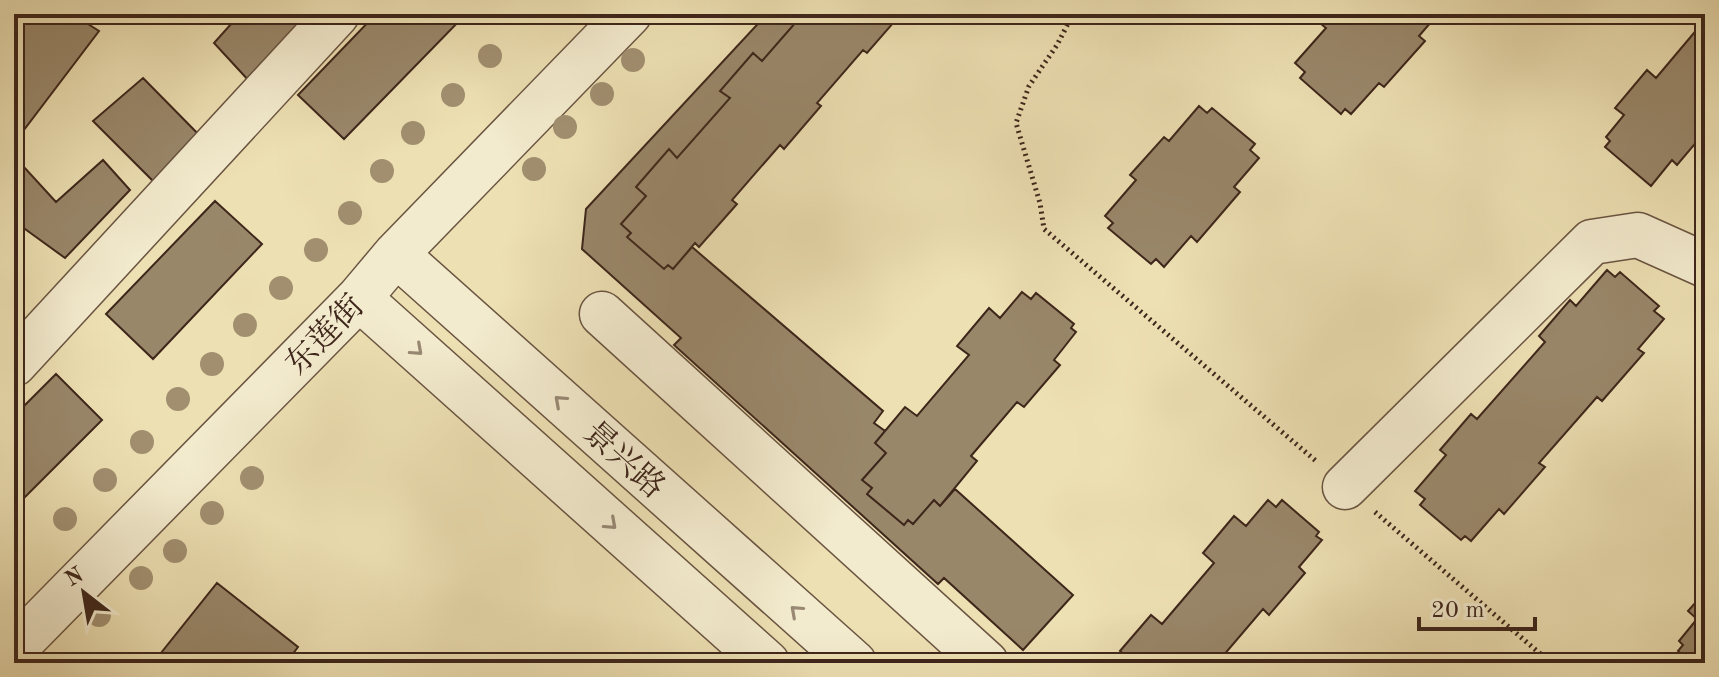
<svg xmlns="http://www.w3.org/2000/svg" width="1719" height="677" font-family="'Old Standard TT','Noto Serif SC',serif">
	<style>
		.building { fill: #99876a; stroke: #3e261b; stroke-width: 2 }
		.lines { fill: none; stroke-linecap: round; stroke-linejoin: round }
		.minor-casing { stroke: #6a5441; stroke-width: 47 }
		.path { stroke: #3e261b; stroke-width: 5; stroke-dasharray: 2 4; stroke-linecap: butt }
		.minor { stroke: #f3ebce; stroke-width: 44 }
		.tree { fill: #a18f70 }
		.oneway { stroke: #988874 }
		.labels { text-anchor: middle; stroke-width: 6; stroke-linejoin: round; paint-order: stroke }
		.street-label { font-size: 32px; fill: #3e261b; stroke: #f3ebce }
	</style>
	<rect width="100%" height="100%" fill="#ede0b3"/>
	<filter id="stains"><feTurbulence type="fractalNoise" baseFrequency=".0025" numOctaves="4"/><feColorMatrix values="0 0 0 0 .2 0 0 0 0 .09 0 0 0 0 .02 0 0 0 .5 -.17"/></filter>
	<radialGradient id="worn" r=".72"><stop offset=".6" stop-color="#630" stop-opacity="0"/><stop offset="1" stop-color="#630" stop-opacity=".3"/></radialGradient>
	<!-- building -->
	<path class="building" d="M32 14H72L99 31 14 143V38Z
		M240 14H317L250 82 214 43Z
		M376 14H466L344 139 298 95Z
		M767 14H803L762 61 753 53 720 91 730 98 677 158 669 149 636 187 646 196 621 224 631 233 627 237 664 269 668 265 673 269 692 247 883 411 874 423 885 431 875 443 886 453 862 480 872 488 867 494 904 525 908 520 913 524 934 500 940 506 955 489 1073 595 1023 650 944 578 938 584 674 345 681 338 582 249 586 209Z
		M803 14H901L867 53 863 50 817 103 821 106 784 149 780 145 732 200 737 204 699 247 695 243 673 269 668 265 664 269 627 237 631 233 621 224 646 196 636 187 669 149 677 158 730 98 720 91 753 53 762 61Z
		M1327 14H1438L1419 36 1425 41 1384 87 1379 83 1351 114 1345 109 1341 114 1300 78 1305 72 1295 63 1326 28 1320 23Z
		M1694 14H1705V132L1677 165 1672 160 1651 186 1605 147 1610 141 1606 137 1624 115 1615 108 1647 70 1656 78 1699 27 1690 19Z
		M143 78 212 148 164 192 93 121Z
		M1199 106 1207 113 1212 108 1255 144 1250 150 1259 158 1234 187 1240 192 1197 242 1191 236 1164 267 1156 259 1151 264 1108 228 1113 223 1105 216 1136 180 1130 175 1164 137 1169 141Z
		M103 160 130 190 65 258 14 221V180L24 167 56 202Z
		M215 201 262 244 153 359 106 314Z
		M1607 270 1615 277 1620 272 1659 306 1654 311 1664 319 1638 349 1644 353 1602 401 1597 397 1539 463 1545 467 1504 514 1499 509 1471 541 1465 536 1461 540 1420 505 1425 499 1415 491 1446 455 1440 450 1471 414 1477 419 1545 342 1539 336 1570 300 1576 306Z
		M1022 292 1031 299 1036 293 1074 324 1071 328 1076 332 1054 360 1060 365 1024 407 1017 402 971 456 977 461 940 506 934 500 913 524 908 520 904 525 867 494 872 488 862 480 886 453 875 443 905 407 917 416 969 355 957 346 989 308 1000 318Z
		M56 374 102 420 14 508V416Z
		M1268 500 1276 507 1282 500 1319 532 1316 536 1322 540 1299 567 1305 573 1269 615 1263 609 1217 663H1129L1131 660 1120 651 1151 615 1162 624 1214 563 1203 553 1234 516 1246 526Z
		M217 583 298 647 286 663H153Z
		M1705 592V663H1692L1678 651 1683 645 1679 641 1697 619 1688 611Z"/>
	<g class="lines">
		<!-- minor casing -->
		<g class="minor-casing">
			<path id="minor" d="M396 254 854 663
				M359 298 767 663
				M602 314 986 663
				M14 364 337 14
				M1345 487 1592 242 1638 235 1705 265
				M14 649 359 298 396 254 629 14"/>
		</g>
		<!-- path -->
		<path class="path" d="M1073 14 1057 45 1029 86 1016 123 1040 203 1044 229 1316 461
			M1375 512 1551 663"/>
		<!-- minor -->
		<use href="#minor" class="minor"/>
	</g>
	<!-- trees -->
	<g class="tree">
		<circle cx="490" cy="56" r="12"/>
		<circle cx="633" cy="60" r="12"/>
		<circle cx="602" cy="94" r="12"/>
		<circle cx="453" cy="95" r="12"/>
		<circle cx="565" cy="127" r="12"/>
		<circle cx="413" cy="133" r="12"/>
		<circle cx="534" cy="169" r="12"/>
		<circle cx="382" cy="171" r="12"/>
		<circle cx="350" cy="213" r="12"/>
		<circle cx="316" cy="250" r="12"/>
		<circle cx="281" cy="288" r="12"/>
		<circle cx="245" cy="325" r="12"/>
		<circle cx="212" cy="364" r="12"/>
		<circle cx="178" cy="399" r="12"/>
		<circle cx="142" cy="442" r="12"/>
		<circle cx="252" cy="478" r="12"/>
		<circle cx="105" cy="480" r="12"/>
		<circle cx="212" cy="513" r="12"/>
		<circle cx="65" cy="519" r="12"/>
		<circle cx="175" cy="551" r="12"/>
		<circle cx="141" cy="578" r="12"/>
		<circle cx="99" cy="615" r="12"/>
	</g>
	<!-- one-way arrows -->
	<defs><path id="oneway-chevron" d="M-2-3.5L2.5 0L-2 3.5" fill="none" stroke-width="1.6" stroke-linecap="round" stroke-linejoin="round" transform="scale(2)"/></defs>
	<g class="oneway">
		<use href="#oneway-chevron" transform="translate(417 350) rotate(42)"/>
		<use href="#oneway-chevron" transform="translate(560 401) rotate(-138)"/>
		<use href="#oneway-chevron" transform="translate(611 524) rotate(42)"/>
		<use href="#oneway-chevron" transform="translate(796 611) rotate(-138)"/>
	</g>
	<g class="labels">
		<!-- street labels -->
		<g class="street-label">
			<text transform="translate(324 334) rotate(-46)" y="11">东莲街</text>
			<text transform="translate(625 459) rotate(42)" y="11">景兴路</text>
		</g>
	</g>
	<!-- margin -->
	<rect width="1719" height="677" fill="none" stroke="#ede0b3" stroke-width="48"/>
	<rect x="16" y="16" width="1687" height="645" fill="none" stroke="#3e261b" stroke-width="4"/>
	<rect x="24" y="24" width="1671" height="629" fill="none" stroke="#3e261b" stroke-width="2"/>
	<!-- north arrow -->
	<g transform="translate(84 593) rotate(329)" stroke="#f3ebce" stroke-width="6" paint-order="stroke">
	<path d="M0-6L14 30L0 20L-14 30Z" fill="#3e261b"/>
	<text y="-12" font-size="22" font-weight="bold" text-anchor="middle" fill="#3e261b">N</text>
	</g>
	<!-- scale -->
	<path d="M1419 617v12h116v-12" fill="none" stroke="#3e261b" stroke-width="4"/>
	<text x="1431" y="617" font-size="24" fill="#3e261b" stroke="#f3ebce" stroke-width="6" paint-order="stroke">20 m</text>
	<rect width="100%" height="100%" filter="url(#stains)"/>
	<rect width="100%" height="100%" fill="url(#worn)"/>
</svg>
